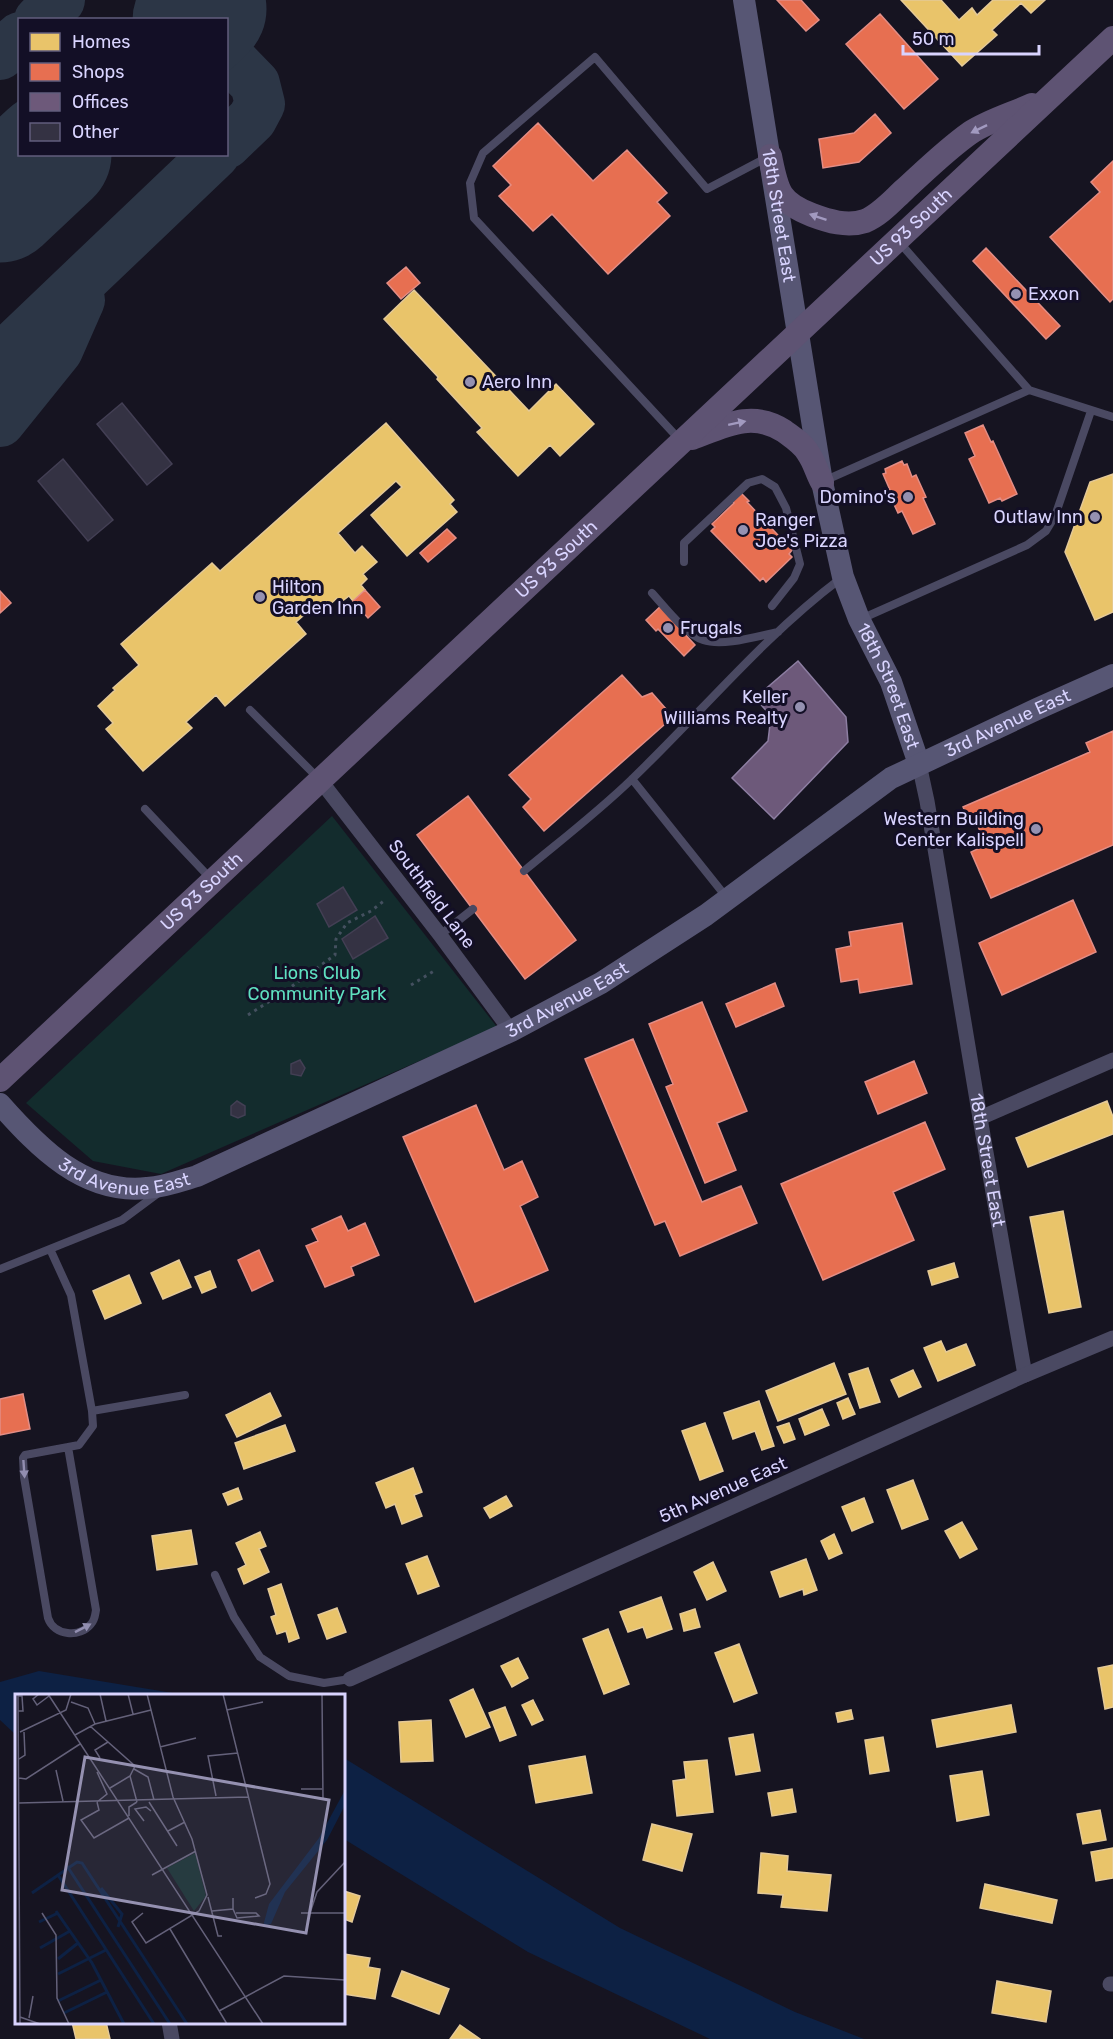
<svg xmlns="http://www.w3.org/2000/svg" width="1113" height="2039" font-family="Rubik,sans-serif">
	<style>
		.green { fill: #132c2d }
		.water { fill: #0d2144 }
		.homes { fill: #e9c46a; stroke: #e4c997; stroke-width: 1.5 }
		.shops { fill: #e76f51; stroke: #e38d85; stroke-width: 1.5 }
		.offices { fill: #6d597a; stroke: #8d7ea2; stroke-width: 1.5 }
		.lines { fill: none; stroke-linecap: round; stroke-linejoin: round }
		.taxiway { stroke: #2c3646; stroke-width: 50 }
		.runway { stroke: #2c3646; stroke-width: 123 }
		.building { fill: #343243; stroke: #433f54; stroke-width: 1.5 }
		.path { stroke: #44505f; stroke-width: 3; stroke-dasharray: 3 4.5; stroke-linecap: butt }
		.lane { stroke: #4a4962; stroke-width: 8 }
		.street { stroke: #4a4962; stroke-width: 15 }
		.secondary { stroke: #575674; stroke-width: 22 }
		.primary { stroke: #5e5373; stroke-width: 24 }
		.oneway { fill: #a29ac0 }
		.oneway2 { fill: #928eb0 }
		.poi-dot { fill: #9591b1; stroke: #130f26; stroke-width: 2 }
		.labels { text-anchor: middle; stroke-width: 6; stroke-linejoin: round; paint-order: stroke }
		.street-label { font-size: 18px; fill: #d9d4ff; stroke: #130f26 }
		.poi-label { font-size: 18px; fill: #d9d4ff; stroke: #130f26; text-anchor: start }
		.park-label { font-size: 18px; fill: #5fe0c0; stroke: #130f26 }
		.inset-river { fill: none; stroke: #0d2144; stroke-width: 3 }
		.inset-road { fill: none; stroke: #64617a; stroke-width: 1.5 }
		.view { fill: #9591b1; fill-opacity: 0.15; stroke: #9591b1; stroke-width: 3 }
		.inset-edge { fill: none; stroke: #d9d4ff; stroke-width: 3 }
	</style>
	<rect width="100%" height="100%" fill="#161421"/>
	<!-- green -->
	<path class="green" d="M332 816 497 1027 161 1174 93 1161 26 1103Z"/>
	<!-- water -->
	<path class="water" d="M39 1671 185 1695 16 1696V1735L0 1720V1682Z
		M344 1758 620 1928 795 2012 864 2039H710L528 1952 344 1839Z"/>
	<!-- homes -->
	<path class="homes" d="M901 0H941L959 20 972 8 977 15 993 0H1045L1031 13 1021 3 992 30 997 35 962 66Z
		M414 290 529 411 556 384 594 424 560 456 550 445 518 476 477 432 482 428 437 379 438 377 384 319Z
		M386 423 454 500 450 504 457 512 407 556 371 515 402 487 396 481 338 533 355 553 362 546 377 562 363 574 367 579 361 585 365 590 353 601 349 596 341 602 337 598 323 611 317 604 296 622 306 634 225 706 216 695 186 722 192 728 143 771 106 729 113 723 98 706 115 690 113 688 139 665 121 644 212 563 220 571Z
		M1113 474V612L1095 620 1065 552 1090 482Z
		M1107 1101 1113 1117V1134L1028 1167 1016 1138Z
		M1063 1211 1081 1307 1049 1313 1030 1217Z
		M179 1260 191 1287 163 1299 151 1273Z
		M954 1263 958 1277 932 1285 928 1271Z
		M210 1271 216 1287 202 1293 195 1277Z
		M129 1275 141 1303 105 1319 93 1291Z
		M941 1341 946 1352 966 1344 975 1365 938 1381 924 1348Z
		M834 1363 846 1394 778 1421 766 1391Z
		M868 1368 880 1402 860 1408 849 1374Z
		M913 1370 921 1387 899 1397 891 1380Z
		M270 1393 281 1416 237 1437 226 1415Z
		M848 1398 855 1414 843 1419 837 1403Z
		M759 1401 774 1446 762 1450 755 1431 733 1439 724 1413Z
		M822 1409 829 1425 805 1435 799 1419Z
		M705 1423 723 1471 700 1480 682 1431Z
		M789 1423 795 1439 784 1443 777 1427Z
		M285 1425 295 1451 244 1469 235 1443Z
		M413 1468 422 1492 414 1495 422 1516 402 1524 395 1504 386 1508 376 1483Z
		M913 1480 928 1519 902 1529 887 1490Z
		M238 1488 242 1499 228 1505 223 1494Z
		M506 1496 512 1506 490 1518 484 1508Z
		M864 1498 873 1522 852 1531 842 1507Z
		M962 1522 977 1549 960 1558 945 1531Z
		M191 1530 197 1564 157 1570 152 1536Z
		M260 1532 266 1546 259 1549 269 1572 244 1584 238 1569 246 1565 236 1543Z
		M834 1534 842 1553 829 1559 821 1541Z
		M427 1556 439 1586 418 1594 406 1564Z
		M806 1559 817 1590 804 1595 803 1589 780 1597 771 1572Z
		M713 1562 726 1591 707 1600 694 1572Z
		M281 1584 299 1638 289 1642 286 1631 277 1634 271 1617 276 1615 268 1589Z
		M661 1597 672 1629 647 1638 643 1627 628 1632 620 1612Z
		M337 1608 346 1632 327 1639 318 1615Z
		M695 1609 700 1627 684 1631 680 1614Z
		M608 1629 629 1684 604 1694 583 1639Z
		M739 1644 757 1693 734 1702 715 1653Z
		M518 1658 528 1678 512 1687 501 1666Z
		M1113 1665V1707L1105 1709 1098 1668Z
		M473 1689 490 1727 466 1737 450 1700Z
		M533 1700 543 1720 532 1725 522 1705Z
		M1011 1705 1016 1732 937 1747 932 1720Z
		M505 1707 516 1735 500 1741 489 1713Z
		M851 1710 853 1719 838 1722 836 1713Z
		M431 1720 433 1761 401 1762 399 1722Z
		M753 1734 760 1771 736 1775 729 1738Z
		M883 1737 889 1771 870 1774 865 1740Z
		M585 1756 592 1793 536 1803 529 1766Z
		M707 1760 713 1812 677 1816 673 1781 686 1779 684 1762Z
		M982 1771 989 1815 957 1821 950 1776Z
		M792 1789 796 1812 772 1816 768 1793Z
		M1100 1810 1106 1840 1083 1844 1077 1814Z
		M652 1824 692 1834 682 1871 643 1860Z
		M1113 1848V1878L1096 1881 1091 1852Z
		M761 1853 788 1856 787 1871 831 1875 827 1911 781 1907 783 1895 758 1893Z
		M985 1884 1057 1900 1052 1923 980 1908Z
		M344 1891 360 1896 352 1922 344 1919Z
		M344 1954 370 1958 368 1967 380 1969 375 1999 344 1994Z
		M402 1971 449 1989 439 2014 392 1996Z
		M997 1981 1051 1991 1046 2022 992 2013Z
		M72 2022H106L110 2039H76Z
		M460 2025 480 2039H450Z"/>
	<!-- shops -->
	<path class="shops" d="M777 0H801L819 20 806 31Z
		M880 14 938 79 904 109 846 44Z
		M875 114 891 133 859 162 823 168 819 139 854 133Z
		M538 123 593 181 627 150 667 193 657 202 670 216 608 274 552 214 533 231 499 196 511 185 493 166Z
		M1113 161V299L1110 302 1050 237 1100 192 1091 182Z
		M986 248 1060 326 1046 339 973 261Z
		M406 267 420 283 401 299 387 283Z
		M983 425 991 442 993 441 1017 494 1002 501 1000 498 989 503 969 459 975 456 965 433Z
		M902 461 904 465 907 464 912 477 916 475 926 497 923 498 935 524 913 534 902 511 898 513 891 498 893 497 883 474 886 473 885 469Z
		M740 492 749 501 747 502 792 550 789 554 792 557 766 582 763 578 760 581 711 531 715 527 712 524 734 503 731 500Z
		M447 529 456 538 428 562 420 553Z
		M365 590 380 607 368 618 353 601Z
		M0 591 11 603 0 613Z
		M662 605 670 618 695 645 684 656 658 629 656 631 646 620Z
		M622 675 642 697 652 693 673 717 544 831 523 807 531 799 509 775Z
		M1113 731V845L991 898 971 852 986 845 976 822 971 825 963 807 1090 752 1086 743Z
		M468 796 576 940 525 979 417 835Z
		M1073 900 1096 952 1002 995 979 943Z
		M902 923 912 984 860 993 858 979 841 982 836 949 851 946 849 932Z
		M775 983 784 1006 736 1027 726 1004Z
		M702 1002 747 1111 717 1123 736 1170 705 1183 666 1087 673 1084 649 1024Z
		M633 1039 702 1202 741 1186 757 1223 680 1256 665 1221 655 1225 585 1059Z
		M914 1061 927 1093 878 1114 865 1082Z
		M476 1105 504 1170 522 1161 538 1197 520 1206 548 1270 475 1302 403 1137Z
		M925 1122 945 1169 893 1192 914 1240 823 1280 781 1184Z
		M341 1216 348 1231 365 1223 379 1255 351 1267 354 1275 325 1287 306 1246 318 1241 312 1229Z
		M259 1250 273 1281 252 1291 238 1260Z
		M23 1394 30 1429 0 1435V1399Z"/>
	<!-- offices -->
	<path class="offices" d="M798 661 846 717 848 742 774 819 732 778 768 741 771 716 755 698Z"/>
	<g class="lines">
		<!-- taxiway -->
		<path class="taxiway" d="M177 0 194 20
			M39 20 60 0
			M226 54 255 84 260 104 252 119 226 144
			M0 55 20 37
			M0 359 215 154
			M0 422 58 350 80 300"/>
		<!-- runway -->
		<path class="runway" d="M194 20 205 9
			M0 201 50 154"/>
	</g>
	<!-- building -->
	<path class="building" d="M122 403 172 464 147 485 97 424Z
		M63 459 113 520 88 541 38 481Z
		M343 887 357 910 329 927 317 904Z
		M375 916 388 938 353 959 342 939Z
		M300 1060 305 1068 301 1076 291 1074V1064Z
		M237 1101 245 1106V1115L238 1118 231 1115V1106Z"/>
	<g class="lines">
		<!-- path -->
		<path class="path" d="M411 985 434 971
			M248 1015 284 992 335 955 336 939 347 923 371 911 385 900"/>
		<!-- lane -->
		<path class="lane" d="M900 243 1029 390 1113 417
			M679 439 474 218 470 183 483 153 595 57 707 189 766 158
			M826 480 1029 390
			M684 562V543L748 483 762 479 775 487 786 508 800 564 794 578 772 606
			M652 593C664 606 686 635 703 640 723 647 758 636 778 632
			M861 619 1027 545 1046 531 1055 516 1091 411
			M250 710 317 777
			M632 779 727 898
			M145 809 210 878
			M524 871C560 841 598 812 632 779 701 713 763 637 840 579
			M440 935 473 909
			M50 1249 71 1295 92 1411 185 1395
			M0 1269 122 1220 157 1194
			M68 1447 96 1610C95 1615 95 1620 91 1624 80 1638 54 1636 48 1618L24 1477 23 1458 25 1455 79 1445 93 1426 92 1411
			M215 1575 234 1617 260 1657 289 1676 324 1683 350 1679"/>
		<!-- street -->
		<g class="street">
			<path id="s1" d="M919 764 927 801 980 1118 1025 1375"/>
			<path d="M320 780 440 935 511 1031"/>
			<path d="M980 1118 1113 1060"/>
			<path d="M350 1679 1025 1375 1113 1338"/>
			<path d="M1110 1984H1113"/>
			<path d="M169 2022 172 2039"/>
		</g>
		<!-- secondary -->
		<g class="secondary">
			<path id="s2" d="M744 0 822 482 843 577 859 619 891 682 919 764"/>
			<path id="s3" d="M0 1104C38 1147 84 1195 147 1188 165 1187 180 1181 197 1176L511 1031 601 983 706 915 891 778 1037 709 1113 675"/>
		</g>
		<!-- primary -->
		<g class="primary">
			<path d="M770 156C777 190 778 202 812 215 828 221 847 227 865 221 880 215 893 200 904 190 926 170 946 150 970 133 988 121 1012 114 1032 105"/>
			<path d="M692 438C724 426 752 410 784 431 792 437 803 444 808 453 814 461 817 473 822 482"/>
			<path id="s4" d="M0 1080 1113 38"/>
		</g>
	</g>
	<!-- one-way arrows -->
	<defs><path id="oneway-solid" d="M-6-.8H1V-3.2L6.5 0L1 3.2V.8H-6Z" transform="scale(1.5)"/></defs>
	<g class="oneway">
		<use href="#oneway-solid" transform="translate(979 129) rotate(154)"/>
		<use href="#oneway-solid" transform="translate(818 217) rotate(-161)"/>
		<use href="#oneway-solid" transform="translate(737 423) rotate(-12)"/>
	</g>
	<g class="oneway2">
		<use href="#oneway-solid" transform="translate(24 1469) rotate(86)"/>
		<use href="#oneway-solid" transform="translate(83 1628) rotate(-27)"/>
	</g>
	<!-- markers -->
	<g class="poi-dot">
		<circle cx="1016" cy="294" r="6"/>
		<circle cx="470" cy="382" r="6"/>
		<circle cx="908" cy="497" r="6"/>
		<circle cx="1095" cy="517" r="6"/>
		<circle cx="743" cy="530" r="6"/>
		<circle cx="260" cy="597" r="6"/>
		<circle cx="668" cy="628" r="6"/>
		<circle cx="800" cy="707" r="6"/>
		<circle cx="1036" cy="829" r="6"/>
	</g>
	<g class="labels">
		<!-- street labels -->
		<g class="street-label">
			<text dy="6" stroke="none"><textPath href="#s2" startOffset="218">18th Street East</textPath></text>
			<text dy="6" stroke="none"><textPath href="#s4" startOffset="1248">US 93 South</textPath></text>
			<text dy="6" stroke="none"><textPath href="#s4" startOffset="762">US 93 South</textPath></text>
			<text dy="6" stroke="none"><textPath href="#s2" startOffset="704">18th Street East</textPath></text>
			<text dy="6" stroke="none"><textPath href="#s3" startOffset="1160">3rd Avenue East</textPath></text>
			<text dy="6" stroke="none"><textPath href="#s4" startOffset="276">US 93 South</textPath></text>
			<text transform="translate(432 894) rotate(53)" y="6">Southfield Lane</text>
			<text dy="6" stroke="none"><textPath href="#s3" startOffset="638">3rd Avenue East</textPath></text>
			<text dy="6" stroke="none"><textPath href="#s1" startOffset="402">18th Street East</textPath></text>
			<text dy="6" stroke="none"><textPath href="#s3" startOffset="152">3rd Avenue East</textPath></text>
			<text transform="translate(723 1490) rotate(-24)" y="6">5th Avenue East</text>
		</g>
		<!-- poi labels -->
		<g class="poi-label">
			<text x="1028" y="300">Exxon</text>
			<text x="482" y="388">Aero Inn</text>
			<text x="896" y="503" text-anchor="end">Domino's</text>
			<text x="1083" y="523" text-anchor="end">Outlaw Inn</text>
			<text x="755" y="526">Ranger<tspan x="755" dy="21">Joe's Pizza</tspan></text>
			<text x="272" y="593">Hilton<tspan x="272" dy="21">Garden Inn</tspan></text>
			<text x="680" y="634">Frugals</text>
			<text x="788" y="703" text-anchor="end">Keller<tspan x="788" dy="21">Williams Realty</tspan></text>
			<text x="1024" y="825" text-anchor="end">Western Building<tspan x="1024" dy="21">Center Kalispell</tspan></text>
		</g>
		<!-- park labels -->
		<g class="park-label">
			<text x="317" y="979">Lions Club<tspan x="317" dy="21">Community Park</tspan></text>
		</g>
	</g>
	<!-- overview -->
	<g transform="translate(15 1694)">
		<rect width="330" height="330" fill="#161421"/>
		<path d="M180 159 191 202 179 217 152 174Z" fill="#132c2d"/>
		<path d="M330 96V111L312 146 270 198 256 230 248 232 254 210 304 144Z" fill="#0d2144"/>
		<path class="inset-river" d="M52 172 155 330M43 181 139 330M86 194 107 220 103 233M17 199 62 168 67 169 172 330M41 217 77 269 109 330M24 228 43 219M25 254 55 237M43 265 63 249M43 280 91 256M43 307 86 286M49 319 92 298"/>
		<path class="inset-road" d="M3 0 5 330M24 0 18 5 22 11 34 2M33 0 248 330M85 0 91 27M113 0 118 20M208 0 255 190 251 200 240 204M307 0 308 106M3 2H7L8 17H3M56 8 73 14 80 30M212 16 248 8M75 32 120 72 115 82 95 94M5 38 51 16 56 0M60 41 80 30 136 16M145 53 181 44M85 64 80 56 93 48M4 65 10 61 9 38M119 75 133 83 139 106M41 76 48 107M115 82 122 108M4 84 11 85 65 50M286 95H307M201 102 193 62 223 59M82 108 84 116 66 126 79 144 114 124M82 108 92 100 82 78M134 108 162 152M4 109 233 103M114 122V113L122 108M129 127 120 115 131 113 136 117M153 137 170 128M137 181 181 157M193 203 203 242H207M218 215 222 224 244 222 241 219H221M197 217 218 215V204M27 219 41 241 42 304 54 330M128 219 117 228 131 249 184 217 192 201 177 145 158 103 132 0M286 219H330M295 219 302 198 330 168M155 235 212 330M204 317 269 282 330 286M5 323 25 330M14 324 18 302"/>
		<path class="view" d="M70 63 314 106 291 239 47 196Z"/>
		<rect width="330" height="330" class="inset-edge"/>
	</g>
	<!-- legend -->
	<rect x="18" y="18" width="210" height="138" fill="#130f26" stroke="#625e7d" stroke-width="1.5"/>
	<rect x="30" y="33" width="30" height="18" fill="#e9c46a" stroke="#625e7d" stroke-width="1.5"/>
	<text x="72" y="48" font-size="18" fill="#d9d4ff">Homes</text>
	<rect x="30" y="63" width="30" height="18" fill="#e76f51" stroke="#625e7d" stroke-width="1.5"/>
	<text x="72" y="78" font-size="18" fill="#d9d4ff">Shops</text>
	<rect x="30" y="93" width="30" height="18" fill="#6d597a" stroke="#625e7d" stroke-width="1.5"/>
	<text x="72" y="108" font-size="18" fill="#d9d4ff">Offices</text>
	<rect x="30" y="123" width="30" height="18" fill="#343243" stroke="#625e7d" stroke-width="1.5"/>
	<text x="72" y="138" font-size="18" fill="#d9d4ff">Other</text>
	<!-- scale -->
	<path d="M903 45v9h136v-9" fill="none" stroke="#d9d4ff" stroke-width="3"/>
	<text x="912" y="45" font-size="18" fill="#d9d4ff" stroke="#130f26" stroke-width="4.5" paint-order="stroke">50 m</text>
</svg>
